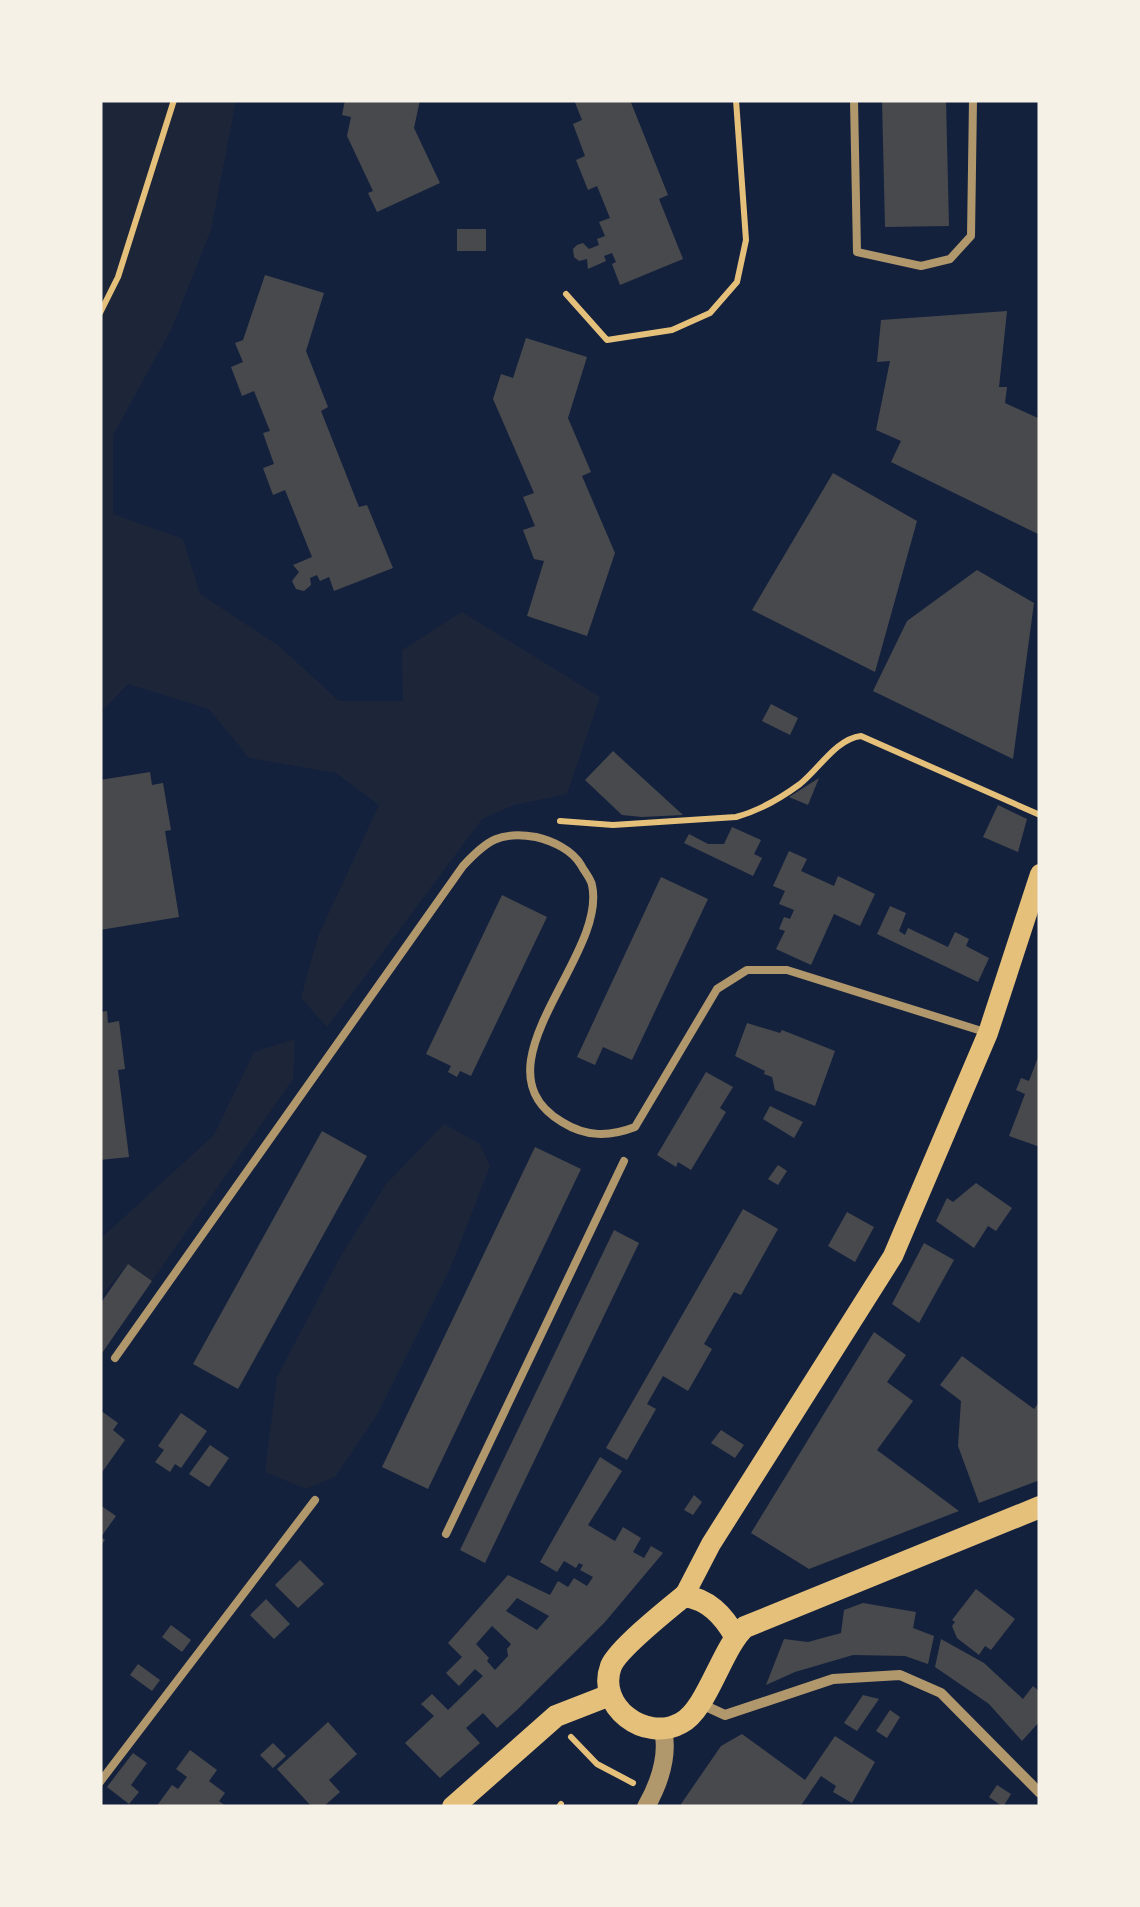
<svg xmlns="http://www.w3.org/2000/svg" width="1140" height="1907" font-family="Rubik,sans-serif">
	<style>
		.green { fill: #1d2539 }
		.building { fill: #48494c; fill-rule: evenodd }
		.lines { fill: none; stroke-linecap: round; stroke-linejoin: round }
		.path { stroke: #e5c07b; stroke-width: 6 }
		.service { stroke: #b1986c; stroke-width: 8 }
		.minor { stroke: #b1986c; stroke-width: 10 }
		.tertiary { stroke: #b1986c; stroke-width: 18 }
		.secondary { stroke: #e5c07b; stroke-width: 20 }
		.primary { stroke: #e5c07b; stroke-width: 22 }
	</style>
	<rect width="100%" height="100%" fill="#14213d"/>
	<!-- green -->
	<path class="green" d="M100 100H236L211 230 172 328 113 435V514L183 539 200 594 279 646 339 701H403L402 650 462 612 600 697 567 794 514 805 482 819 327 1027 301 998 318 936 379 805 336 773 249 758 209 709 128 684 100 713Z
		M295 1039 293 1079 152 1281 128 1264 100 1298V1239L214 1135 254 1052Z
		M444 1124 480 1144 490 1166 450 1269 378 1413 335 1477 306 1489 265 1472 277 1377 339 1259 386 1184Z"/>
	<!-- building -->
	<path class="building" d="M345 100H420L414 128 440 183 377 212 368 193 373 191 347 136 351 117 342 115Z
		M574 100H630L668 195 659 199 683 259 620 285 612 264 616 262 612 253 604 256 606 261 588 269 587 259 579 261 574 257 573 249 577 245 583 243 589 249 599 245 597 239 605 236 599 222 610 218 597 186 588 190 576 160 585 156 573 124 582 120Z
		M882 100H946L949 226 885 227Z
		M457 229H486V251H457Z
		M265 275 324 293 306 351 328 407 321 411 359 507 367 505 393 568 334 591 329 577 320 581 317 575 310 578 311 585 304 591 296 589 292 581 299 572 293 565 312 557 285 490 273 495 263 468 274 464 263 433 270 431 254 391 242 396 231 367 243 362 235 343 243 340Z
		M1007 311 999 387H1007L1005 403 1040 419V535L891 462 901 441 876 430 890 361 877 362 881 320Z
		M526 338 587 357 568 418 591 472 582 476 615 553 587 636 527 616 544 561 534 559 523 530 535 526 523 497 534 493 493 399 501 374 513 378Z
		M833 473 917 521 875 672 752 610Z
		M977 570 1034 603 1013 759 873 691 907 621Z
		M771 704 798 718 790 735 762 721Z
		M613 751 683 815 642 817 622 815 585 780Z
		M150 772 152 785 163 783 171 830 165 831 179 917 100 930V780Z
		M819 778 808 805 789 797Z
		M998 805 1027 819 1018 852 983 837Z
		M732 827 761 840 754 854 762 858 753 876 684 843 689 834 708 844H724Z
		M789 851 807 859 801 871 834 886 838 876 875 894 860 926 834 914 811 965 776 949 785 931 779 929 784 917 790 919 794 910 779 904 785 891 773 886Z
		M661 877 708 899 632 1060 603 1047 595 1065 577 1057Z
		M502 895 547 917 471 1076 460 1071 457 1077 448 1072 451 1066 426 1054Z
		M890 906 906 913 899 931 905 935 908 928 948 947 955 932 969 939 966 946 989 958 978 982 877 934Z
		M107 1011 108 1023 119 1021 125 1069 118 1070 129 1157 100 1160V1012Z
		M747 1023 780 1033 782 1030 835 1051 815 1106 775 1090 772 1077 764 1074 765 1071 735 1056Z
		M1040 1052V1147L1009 1136 1025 1094 1016 1090 1021 1078 1029 1081Z
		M706 1072 733 1087 720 1108 726 1112 691 1170 678 1162 676 1167 657 1155Z
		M770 1106 803 1122 794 1138 763 1119Z
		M322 1131 367 1156 238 1389 193 1364Z
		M535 1147 581 1169 428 1489 382 1467Z
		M778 1165 787 1171 778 1185 768 1179Z
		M976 1183 1012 1208 996 1231 988 1226 974 1248 936 1221 947 1198 953 1202Z
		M743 1209 778 1229 741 1295 734 1292 704 1344 712 1349 688 1391 663 1376 647 1404 656 1409 627 1460 606 1448Z
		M847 1212 874 1227 855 1262 828 1246Z
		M614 1230 639 1243 485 1563 460 1550Z
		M924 1243 954 1260 919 1323 892 1304Z
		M128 1264 152 1281 100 1356V1304Z
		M874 1332 906 1355 887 1382 913 1401 877 1450 959 1511 809 1569 751 1533Z
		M962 1356 1034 1409 1040 1401V1480L979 1503 958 1446 961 1401 940 1385Z
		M100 1410 118 1423 113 1430 125 1440 100 1475Z
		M181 1413 207 1431 181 1468 175 1464 170 1472 155 1462 164 1450 158 1446Z
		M721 1430 744 1445 735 1458 711 1443Z
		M210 1445 229 1458 209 1487 189 1474Z
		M600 1457 622 1471 588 1525 615 1541 623 1527 641 1538 633 1552 644 1558 651 1546 663 1553 605 1622 517 1710 497 1728 483 1713 466 1728 480 1743 440 1778 405 1743 434 1716 421 1704 432 1694 448 1710 483 1676 475 1669 459 1686 446 1673 462 1657 448 1643 508 1575 550 1595 558 1581 568 1587 574 1578 587 1586 593 1577 580 1570 583 1565 579 1563 576 1568 564 1561 557 1572 540 1562ZM517 1598 549 1616 537 1630 506 1611ZM492 1626 511 1644 507 1649 508 1656 495 1670 487 1661 489 1658 476 1644Z
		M694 1495 702 1502 693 1515 684 1510Z
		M100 1505 116 1516 101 1537 105 1540 100 1547Z
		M300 1560 324 1584 298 1608 275 1585Z
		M976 1589 1015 1619 991 1650 985 1646 979 1655 957 1638 952 1626 955 1622 952 1620Z
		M266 1599 290 1624 274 1639 250 1615Z
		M863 1603 916 1612 913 1628 934 1636 928 1664 905 1656 853 1655 795 1672 766 1685 784 1639 808 1642 841 1633 844 1610Z
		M171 1625 191 1640 182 1652 162 1637Z
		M941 1639 984 1663 1023 1699 1033 1686 1040 1692V1721L1022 1741 989 1704 935 1667Z
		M138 1664 160 1680 152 1691 130 1675Z
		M863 1695 879 1699 857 1731 844 1723Z
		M890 1710 900 1717 887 1738 876 1731Z
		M328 1722 357 1754 329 1780 340 1792 323 1807H312L277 1769Z
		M742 1734 805 1780 835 1736 875 1762 852 1803 833 1792 836 1786 821 1776 800 1807H679L721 1746Z
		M273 1743 286 1756 273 1768 260 1755Z
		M190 1750 217 1770 209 1781 225 1793 219 1801 227 1807H156L172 1785 178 1789 187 1777 176 1769Z
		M133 1753 147 1763 131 1785 139 1792 129 1804 107 1787Z
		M997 1785 1011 1794 1003 1807 989 1797Z"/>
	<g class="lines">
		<!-- path -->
		<path class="path" d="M566 294 607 340 672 330 710 313 737 282 746 240 736 100
			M100 313 118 277 174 100
			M560 821 613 825 736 817C758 811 781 798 800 784 819 769 836 739 861 736L1040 815
			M571 1737 597 1764 633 1783
			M559 1807 561 1804"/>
		<!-- service -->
		<path class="service" d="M854 100 857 252 921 266 950 259 971 236 973 100
			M115 1358 463 866C487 840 500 831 536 837 553 841 572 850 581 865 584 871 591 879 592 885 608 957 470 1067 562 1122 586 1137 609 1137 635 1127L717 989 747 970H787L988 1033
			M446 1534 624 1161
			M100 1782 315 1500"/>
		<!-- minor -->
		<path class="minor" d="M699 1703 725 1715 833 1679 900 1675 941 1693 1040 1793"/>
		<!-- tertiary -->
		<path class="tertiary" d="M646 1807C659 1784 669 1756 663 1729"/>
		<!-- secondary -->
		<path class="secondary" d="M684 1596 711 1544 893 1256 988 1033 1040 874"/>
		<!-- primary -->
		<path class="primary" d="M735 1636C723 1615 708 1599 684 1596 668 1609 618 1649 611 1666 596 1706 645 1743 681 1723 707 1710 722 1647 745 1627L1040 1507
			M453 1807 556 1716 610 1695"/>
	</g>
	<!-- border -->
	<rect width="1140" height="1907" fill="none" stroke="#f6f1e7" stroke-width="205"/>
</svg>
